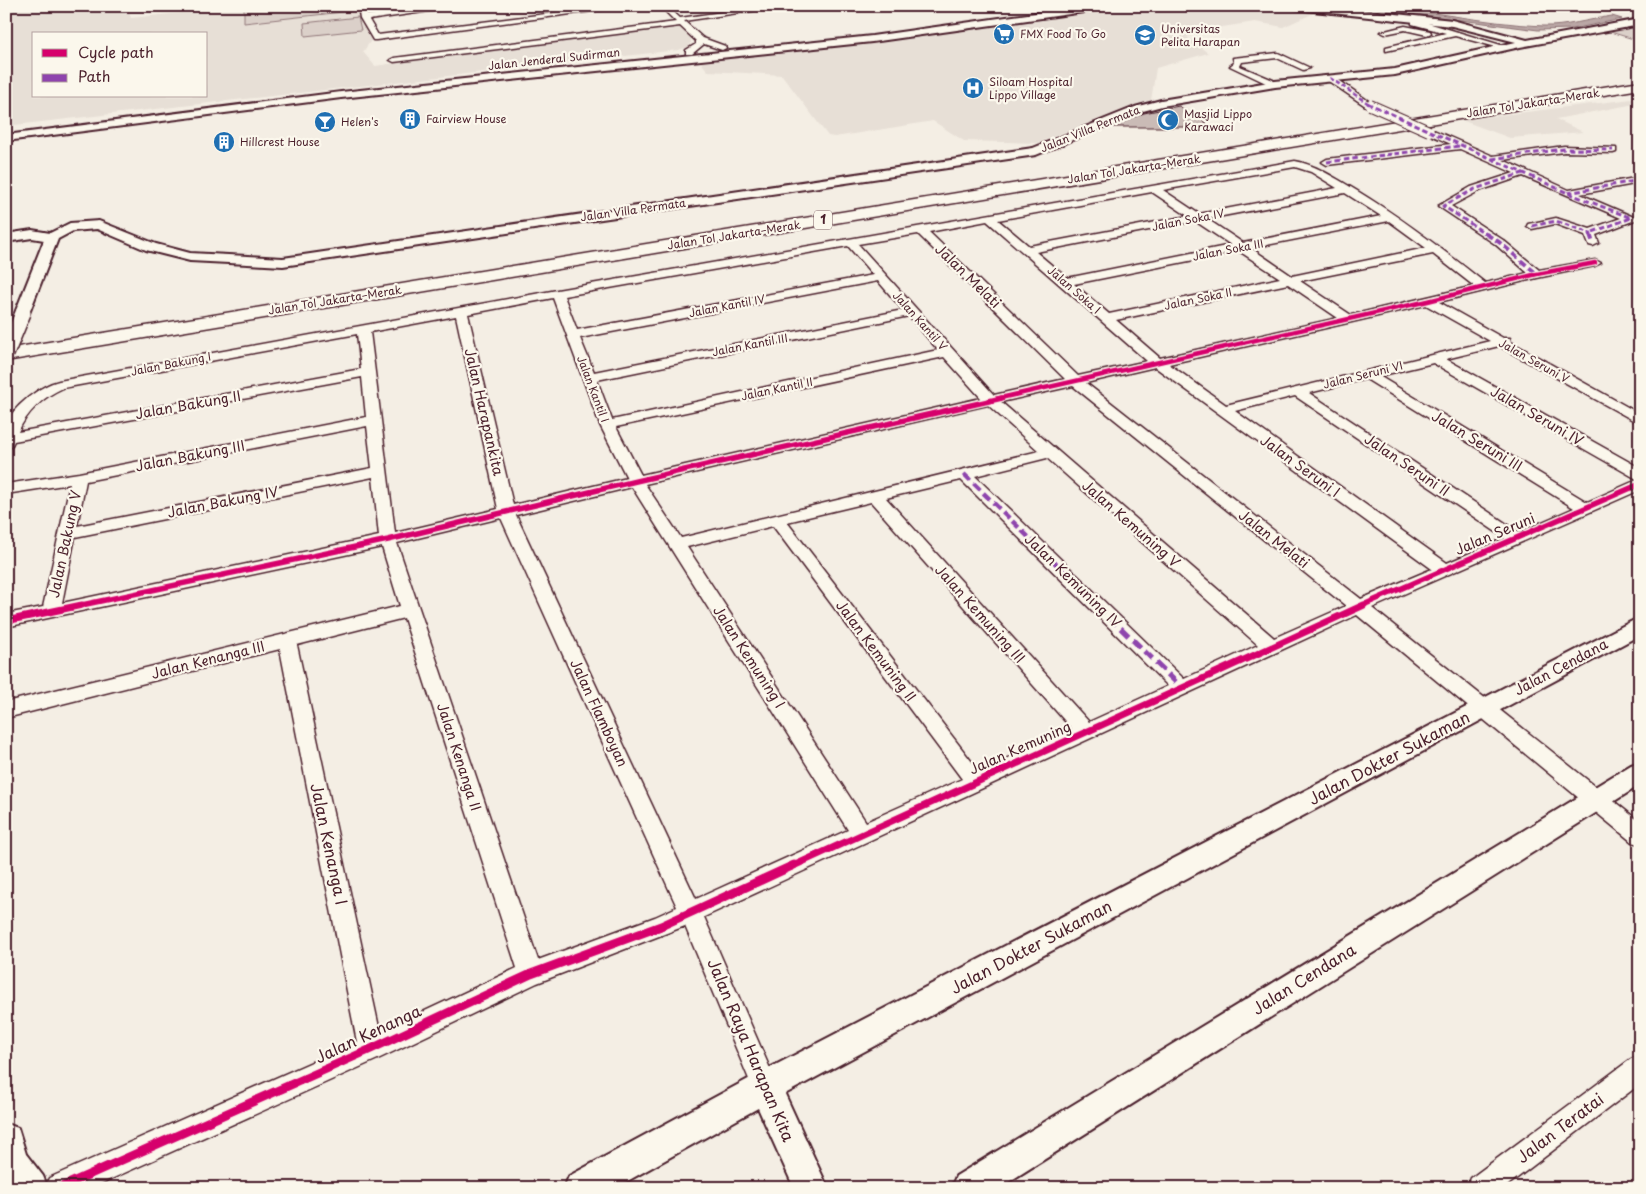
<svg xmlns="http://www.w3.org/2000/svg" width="1646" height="1194" font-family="'Playpen Sans',sans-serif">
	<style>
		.built { fill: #e7dfd6; fill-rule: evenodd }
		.green { fill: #dbd0c9; stroke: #92787a }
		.water { fill: #baa7a5; stroke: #8d7174 }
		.building { fill: #cabbb6; stroke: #4a1f2b }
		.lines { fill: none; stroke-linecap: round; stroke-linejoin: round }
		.minor-casing { stroke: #4a1f2b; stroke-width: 3 }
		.tertiary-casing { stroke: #4a1f2b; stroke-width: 4 }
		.motorway-casing { stroke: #4a1f2b; stroke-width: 3 }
		.minor { fill: #fbf7ec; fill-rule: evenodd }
		.tertiary { fill: #fbf7ec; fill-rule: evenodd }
		.motorway { fill: #fbf7ec; fill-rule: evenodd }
		.minor-bridge-casing { stroke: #4a1f2b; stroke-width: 12; stroke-linecap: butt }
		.tertiary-bridge-casing { stroke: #4a1f2b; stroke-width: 18; stroke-linecap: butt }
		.minor-bridge { stroke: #fbf7ec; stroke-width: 10 }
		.tertiary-bridge { stroke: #fbf7ec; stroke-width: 15 }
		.quiet-far4 { stroke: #8e44ad; stroke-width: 2.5; stroke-dasharray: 4.5 2.5; stroke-linecap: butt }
		.quiet-far3 { stroke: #8e44ad; stroke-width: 3; stroke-dasharray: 5.5 3; stroke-linecap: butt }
		.quiet-far2 { stroke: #8e44ad; stroke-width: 4; stroke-dasharray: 7 4; stroke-linecap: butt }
		.quiet-far1 { stroke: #8e44ad; stroke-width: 4.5; stroke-dasharray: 9 4.5; stroke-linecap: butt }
		.quiet { stroke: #8e44ad; stroke-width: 5.5; stroke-dasharray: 11 5.5; stroke-linecap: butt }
		.cycleway-far3-casing { stroke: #fbf7ec; stroke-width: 7 }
		.cycleway-far2-casing { stroke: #fbf7ec; stroke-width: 8 }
		.cycleway-far1-casing { stroke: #fbf7ec; stroke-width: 10 }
		.cycleway-casing { stroke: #fbf7ec; stroke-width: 12 }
		.cycleway-far3 { stroke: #d6006c; stroke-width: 4.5 }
		.cycleway-far2 { stroke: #d6006c; stroke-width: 5.5 }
		.cycleway-far1 { stroke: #d6006c; stroke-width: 7 }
		.cycleway { stroke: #d6006c; stroke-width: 9 }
		.labels { text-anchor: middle; stroke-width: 4.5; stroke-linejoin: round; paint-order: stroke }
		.far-poi-label { font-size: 11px; fill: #4a1f2b; stroke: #fbf7ec; text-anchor: start }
		.far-street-label { font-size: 11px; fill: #4a1f2b; stroke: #fbf7ec }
		.shield { fill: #fbf7ec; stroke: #7f6065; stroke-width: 1 }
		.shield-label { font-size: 12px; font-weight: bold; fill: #4a1f2b }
		.street-label { font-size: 14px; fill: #4a1f2b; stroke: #fbf7ec }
		.near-street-label { font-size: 16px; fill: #4a1f2b; stroke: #fbf7ec }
	</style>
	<rect width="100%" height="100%" fill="#f4eee4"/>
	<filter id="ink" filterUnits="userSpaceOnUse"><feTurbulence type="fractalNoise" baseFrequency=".02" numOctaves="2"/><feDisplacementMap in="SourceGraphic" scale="10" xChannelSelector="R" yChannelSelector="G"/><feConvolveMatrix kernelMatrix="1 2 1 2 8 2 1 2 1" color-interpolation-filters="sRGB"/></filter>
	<g filter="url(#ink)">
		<!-- built -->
		<path class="built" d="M6 6H127L131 18 250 6H360L374 36 363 52 375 66 402 62 401 61 677 25 691 30V42L688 47 678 50 6 126ZM34 34H206V96H34Z
			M1126 6H1277L1321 10 1283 27 1255 22 1209 29 1214 32 1187 37 1208 53 1156 68 1151 101 1038 143 964 141 933 121 835 137 828 136 782 75 708 71 698 59Z
			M1640 98V103L1556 119 1583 132 1510 138 1461 120Z"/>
		<!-- green -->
		<path class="green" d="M267 6H351L352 11 244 23V9Z
			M358 17 361 30 305 36 304 23Z
			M1640 24V41L1607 31Z"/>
		<!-- water -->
		<path class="water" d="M1353 6C1417 6 1480 24 1544 26 1564 27 1591 19 1612 16L1622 19 1572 29 1538 30Z"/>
		<!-- building -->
		<path class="building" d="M1179 106 1212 127H1110L1144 113Z"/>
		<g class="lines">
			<!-- minor casing -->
			<g class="minor-casing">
				<path id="minor" d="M358 6H366L367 15 442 6H464L369 20 378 35 609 6H631L376 40H373L360 18Z
					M660 6H667L680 18 765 6H786L684 21 703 38 725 46 726 48 722 50 704 44 692 54H686V50L696 44V41L680 26 394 62 390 60 394 58 676 22Z
					M1621 6 1640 7V11L1621 8Z
					M1412 20H1418L1504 46 1500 48 1455 36 1386 51V47L1446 33 1412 24Z
					M1405 26 1430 31 1431 33 1427 35 1405 30 1385 34 1381 32Z
					M1278 53 1310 68 1303 70 1277 58 1242 62 1240 66 1273 80 1274 82 1270 85 1230 66 1234 63 1233 58Z
					M1327 76H1333L1374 105 1370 108 1367 107 1327 80Z
					M1429 128 1493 156 1564 146 1616 148V152L1613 153 1564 152 1503 160 1569 190 1640 177V183L1580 194 1636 218 1635 220 1596 235 1599 243 1593 246 1589 245 1585 235 1555 224 1532 229 1527 226 1528 224 1556 218 1590 229 1621 218 1523 176 1479 191 1451 206 1503 240 1539 270 1595 260 1601 263 1595 266 1537 278 1439 302 1503 338H1510L1511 342 1640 414V424L1499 346 1446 359 1640 468V490L1372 608 1640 822V844L1632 842 1357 615 704 917 778 1087 774 1096 765 1100 756 1096 685 926 537 983 380 1058 91 1188H45L49 1178 357 1042 280 649 6 718V702L400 606 382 547 6 627V614L43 607 70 484 6 494V484L79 473 366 417 362 377 14 441 11 447 6 448C6 442 4 431 6 425 12 407 41 385 59 381L557 290 1295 161C1313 164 1328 174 1344 183 1394 212 1440 247 1485 283L1528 273 1495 244 1438 206 1471 187 1514 173 1460 149 1327 165 1322 162 1327 159 1451 144 1426 133 1424 131ZM1295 167 1311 172 1337 188 1199 214 1163 190ZM1152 192 1188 216 1029 246 998 220ZM1345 193 1381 216 1243 243 1207 219ZM987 221 1147 361 1078 376 929 232ZM1195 221 1231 245 1067 278 1036 252ZM1389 221 1426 248 1292 276 1251 248ZM918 234 1065 379 994 395 858 244ZM848 246 873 275 577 330 564 296ZM1239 251 1280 278 1109 314 1074 284ZM1433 254 1474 286 1351 315 1300 281ZM878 281 903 310 594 372 580 338ZM1288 284 1338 318 1160 358 1116 320ZM553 298 600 425 627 478 513 505 468 314ZM1426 305 1490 341 1226 405 1169 364ZM456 316 498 509 395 533 370 332ZM909 316 938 350 612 420 597 380ZM357 334 361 369 18 432C27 412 43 397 63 388ZM944 357 981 398 641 475 616 427ZM1433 363 1635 478 1639 479 1587 502 1379 376ZM1155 367 1432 569 1361 599 1086 383ZM1366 379 1574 508 1519 532 1309 393ZM1073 386 1346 606 1274 638 1001 402ZM1295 396 1505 538 1447 563 1235 411ZM988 405 1039 451 681 538 645 484ZM367 426 372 468 77 526 86 481ZM1047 458 1258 645 1184 679 975 476ZM373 477 379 536 62 603 75 537ZM961 480 1168 686 1089 722 886 498ZM632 487 848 830 696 899 516 515ZM871 502 1072 729 979 771 787 522ZM501 518 677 907 655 917 538 960 397 543ZM773 526 962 779 866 822 687 547ZM404 618 517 968 380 1032 297 645Z
					M1640 1055V1084L1504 1188H1467L1471 1178 1631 1059Z"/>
			</g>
			<!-- tertiary casing -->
			<g class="tertiary-casing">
				<path id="tertiary" d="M1085 6H1109L1105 9 872 42 341 98 6 141V135L341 92 872 36Z
					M1291 6H1321L1452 20 1527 40 1640 19V25L1520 47 1395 75 1275 87 1162 106 1143 111 1036 155 283 266 190 261 146 250 97 229 73 231 58 239 28 316H18L15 313 44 240 32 238 6 242V234L32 230 50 233 70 223 99 221 156 244 190 253 283 258 1033 148 1135 107 1161 100 1275 81 1395 69 1516 42 1452 26 1295 9Z
					M1640 617V635L785 1094 828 1188H794L758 1108 615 1188H564L569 1176 754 1076Z
					M1640 762V785L999 1188H951L956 1176 1631 765Z
					M6 1124 18 1128 26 1154 43 1176 48 1188H10L6 1182Z"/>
			</g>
			<!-- motorway casing -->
			<g class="motorway-casing">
				<path id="motorway" d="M1640 81V89L6 361V349Z"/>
			</g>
			<!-- minor -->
			<use href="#minor" class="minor"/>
			<!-- tertiary -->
			<use href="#tertiary" class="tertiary"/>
			<!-- motorway -->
			<use href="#motorway" class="motorway"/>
			<!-- minor-bridge casing -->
			<g class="minor-bridge-casing">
				<path id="minor-bridge" d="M1370 105 1429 131"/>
			</g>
			<!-- tertiary-bridge casing -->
			<g class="tertiary-bridge-casing">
				<path id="tertiary-bridge" d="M6 354 23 313"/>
			</g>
			<!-- minor-bridge -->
			<use href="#minor-bridge" class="minor-bridge"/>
			<!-- tertiary-bridge -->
			<use href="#tertiary-bridge" class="tertiary-bridge"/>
			<!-- quiet-far4 -->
			<path class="quiet-far4" d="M1330 78 1369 104"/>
			<!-- quiet-far3 -->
			<path class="quiet-far3" d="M1367 103 1568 193 1631 218 1590 233 1591 235
				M1492 159 1564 149 1613 150
				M1327 162 1459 146
				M1568 193 1640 180
				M1532 226 1556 221 1590 233
				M1488 235 1443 206 1475 189 1523 173"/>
			<!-- quiet-far2 -->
			<path class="quiet-far2" d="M1486 234 1499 242 1537 274
				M1590 234 1593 243"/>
			<!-- quiet-far1 -->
			<path class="quiet-far1" d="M964 474 1099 606"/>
			<!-- quiet -->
			<path class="quiet" d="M1097 605 1182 688"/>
			<!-- cycleway-far3 casing -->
			<g class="cycleway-far3-casing">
				<path id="cycleway-far3" d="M996 399 1428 301 1537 274 1595 263"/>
			</g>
			<!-- cycleway-far2 casing -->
			<g class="cycleway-far2-casing">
				<path id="cycleway-far2" d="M77 606 388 540 636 481 1002 398
					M1361 606 1640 484"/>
			</g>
			<!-- cycleway-far1 casing -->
			<g class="cycleway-far1-casing">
				<path id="cycleway-far1" d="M6 621 82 605
					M791 867 1364 605"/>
			</g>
			<!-- cycleway casing -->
			<g class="cycleway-casing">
				<path id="cycleway" d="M59 1188 371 1049 531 974 661 926 794 865"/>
			</g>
			<!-- cycleway-far3 -->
			<use href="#cycleway-far3" class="cycleway-far3"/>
			<!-- cycleway-far2 -->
			<use href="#cycleway-far2" class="cycleway-far2"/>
			<!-- cycleway-far1 -->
			<use href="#cycleway-far1" class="cycleway-far1"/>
			<!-- cycleway -->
			<use href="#cycleway" class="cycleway"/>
		</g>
	</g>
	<!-- icons -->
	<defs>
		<g id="supermarket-disc" transform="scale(1.125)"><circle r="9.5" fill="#1f6fb2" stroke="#fbf7ec"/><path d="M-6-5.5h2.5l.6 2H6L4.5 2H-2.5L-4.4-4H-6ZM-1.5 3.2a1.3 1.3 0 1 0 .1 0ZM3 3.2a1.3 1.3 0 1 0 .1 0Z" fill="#fff"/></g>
		<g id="university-disc" transform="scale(1.125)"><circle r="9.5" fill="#1f6fb2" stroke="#fbf7ec"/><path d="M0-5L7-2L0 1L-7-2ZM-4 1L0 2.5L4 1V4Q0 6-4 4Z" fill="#fff"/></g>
		<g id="hospital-disc" transform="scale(1.125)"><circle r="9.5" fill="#1f6fb2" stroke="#fbf7ec"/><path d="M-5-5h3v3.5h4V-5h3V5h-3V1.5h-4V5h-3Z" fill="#fff"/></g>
		<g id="building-disc" transform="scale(1.125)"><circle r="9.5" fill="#1f6fb2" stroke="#fbf7ec"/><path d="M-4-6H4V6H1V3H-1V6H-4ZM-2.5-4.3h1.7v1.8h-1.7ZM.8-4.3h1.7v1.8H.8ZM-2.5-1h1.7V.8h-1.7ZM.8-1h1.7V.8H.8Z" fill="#fff"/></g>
		<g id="mosque-disc" transform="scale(1.125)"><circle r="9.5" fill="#1f6fb2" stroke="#fbf7ec"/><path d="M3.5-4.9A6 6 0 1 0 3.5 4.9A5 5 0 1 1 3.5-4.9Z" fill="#fff"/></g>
		<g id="bar-disc" transform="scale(1.125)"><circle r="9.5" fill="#1f6fb2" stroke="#fbf7ec"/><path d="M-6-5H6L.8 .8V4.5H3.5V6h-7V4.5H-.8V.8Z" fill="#fff"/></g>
	</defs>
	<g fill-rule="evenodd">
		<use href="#supermarket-disc" x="1004" y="34"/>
		<use href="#university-disc" x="1145" y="35"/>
		<use href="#hospital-disc" x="973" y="88"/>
		<use href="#building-disc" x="410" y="119"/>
		<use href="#mosque-disc" x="1168" y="120"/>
		<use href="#bar-disc" x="325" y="122"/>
		<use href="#building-disc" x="224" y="142"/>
	</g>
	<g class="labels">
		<!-- far-poi labels -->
		<g class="far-poi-label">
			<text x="1161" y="33">Universitas<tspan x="1161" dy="13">Pelita Harapan</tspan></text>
			<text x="1020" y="38">FMX Food To Go</text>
			<text x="989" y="86">Siloam Hospital<tspan x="989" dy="13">Lippo Village</tspan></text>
			<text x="1184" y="118">Masjid Lippo<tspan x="1184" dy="13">Karawaci</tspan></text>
			<text x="426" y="123">Fairview House</text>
			<text x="341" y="126">Helen's</text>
			<text x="240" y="146">Hillcrest House</text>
		</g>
		<!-- far-street labels -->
		<g class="far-street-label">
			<text transform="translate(554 59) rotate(-6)" y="4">Jalan Jenderal Sudirman</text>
			<text transform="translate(1533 103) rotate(-9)" y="4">Jalan Tol Jakarta–Merak</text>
			<text transform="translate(1090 129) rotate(-22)" y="4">Jalan Villa Permata</text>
			<text transform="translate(1134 169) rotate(-9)" y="4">Jalan Tol Jakarta–Merak</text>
			<text transform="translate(633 210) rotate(-8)" y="4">Jalan Villa Permata</text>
			<text transform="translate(1188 220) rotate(-11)" y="4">Jalan Soka IV</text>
			<text transform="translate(734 235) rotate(-9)" y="4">Jalan Tol Jakarta–Merak</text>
			<text transform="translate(1228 250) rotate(-11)" y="4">Jalan Soka III</text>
			<text transform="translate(1074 290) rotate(41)" y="4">Jalan Soka I</text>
			<text transform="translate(1198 299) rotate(-12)" y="4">Jalan Soka II</text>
			<text transform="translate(335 300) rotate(-9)" y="4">Jalan Tol Jakarta–Merak</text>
			<text transform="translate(727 306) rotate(-11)" y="4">Jalan Kantil IV</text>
			<text transform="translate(920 321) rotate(48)" y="4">Jalan Kantil V</text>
			<text transform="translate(750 345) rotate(-11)" y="4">Jalan Kantil III</text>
			<text transform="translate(1534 361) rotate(29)" y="4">Jalan Seruni V</text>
			<text transform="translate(171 364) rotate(-11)" y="4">Jalan Bakung I</text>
			<text transform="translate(1363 375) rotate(-14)" y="4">Jalan Seruni VI</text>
			<text transform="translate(593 389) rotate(69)" y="4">Jalan Kantil I</text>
			<text transform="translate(777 389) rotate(-12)" y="4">Jalan Kantil II</text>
		</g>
		<!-- shield labels -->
		<rect class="shield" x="814" y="210.5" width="18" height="19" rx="4"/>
		<g class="shield-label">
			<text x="823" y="224">1</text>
		</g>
		<!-- street labels -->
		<g class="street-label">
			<text transform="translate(968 276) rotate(44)" y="5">Jalan Melati</text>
			<text transform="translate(188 405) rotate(-10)" y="5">Jalan Bakung II</text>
			<text transform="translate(484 412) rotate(77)" y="5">Jalan Harapankita</text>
			<text transform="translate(1537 416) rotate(30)" y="5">Jalan Seruni IV</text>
			<text transform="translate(1477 441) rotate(31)" y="5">Jalan Seruni III</text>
			<text transform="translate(190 456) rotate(-11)" y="5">Jalan Bakung III</text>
			<text transform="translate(1407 465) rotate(34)" y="5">Jalan Seruni II</text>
			<text transform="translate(1300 466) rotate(36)" y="5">Jalan Seruni I</text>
			<text transform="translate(223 502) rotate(-11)" y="5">Jalan Bakung IV</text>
			<text transform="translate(1131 524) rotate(41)" y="5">Jalan Kemuning V</text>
			<text transform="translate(1495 534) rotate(-23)" y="5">Jalan Seruni</text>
			<text transform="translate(1274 539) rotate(38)" y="5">Jalan Melati</text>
			<text transform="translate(65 544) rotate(-78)" y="5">Jalan Bakung V</text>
			<text transform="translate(1073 581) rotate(44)" y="5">Jalan Kemuning IV</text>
			<text transform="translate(980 614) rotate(48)" y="5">Jalan Kemuning III</text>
			<text transform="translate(876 651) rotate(53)" y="5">Jalan Kemuning II</text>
			<text transform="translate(749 657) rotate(57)" y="5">Jalan Kemuning I</text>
			<text transform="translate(208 660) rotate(-14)" y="5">Jalan Kenanga III</text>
			<text transform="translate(1561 667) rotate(-28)" y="5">Jalan Cendana</text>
			<text transform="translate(599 713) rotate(65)" y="5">Jalan Flamboyan</text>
			<text transform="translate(1020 748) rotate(-24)" y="5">Jalan Kemuning</text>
			<text transform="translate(459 757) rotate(72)" y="5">Jalan Kenanga II</text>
		</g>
		<!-- near-street labels -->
		<g class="near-street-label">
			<text transform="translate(1389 758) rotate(-28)" y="6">Jalan Dokter Sukaman</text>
			<text transform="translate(329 844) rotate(78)" y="6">Jalan Kenanga I</text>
			<text transform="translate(1031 947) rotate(-28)" y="6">Jalan Dokter Sukaman</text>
			<text transform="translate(1304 979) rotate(-32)" y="6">Jalan Cendana</text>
			<text transform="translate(368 1034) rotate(-25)" y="6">Jalan Kenanga</text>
			<text transform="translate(751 1050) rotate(67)" y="6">Jalan Raya Harapan Kita</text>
			<text transform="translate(1560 1128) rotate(-37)" y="6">Jalan Teratai</text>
		</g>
	</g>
	<!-- margin -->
	<rect width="1646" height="1194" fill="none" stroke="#fbf7ec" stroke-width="25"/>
	<rect x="12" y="12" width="1621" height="1169" fill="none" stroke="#4a1f2b" stroke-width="2" filter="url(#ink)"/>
	<!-- legend -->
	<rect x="32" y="32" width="175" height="65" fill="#fbf7ec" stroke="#b4a19f"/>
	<rect x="42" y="49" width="25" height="8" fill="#d6006c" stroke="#b4a19f"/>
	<text x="78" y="58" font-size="15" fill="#4a1f2b">Cycle path</text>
	<rect x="42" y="74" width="25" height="8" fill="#8e44ad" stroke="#b4a19f"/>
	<text x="78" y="82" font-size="15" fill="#4a1f2b">Path</text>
</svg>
